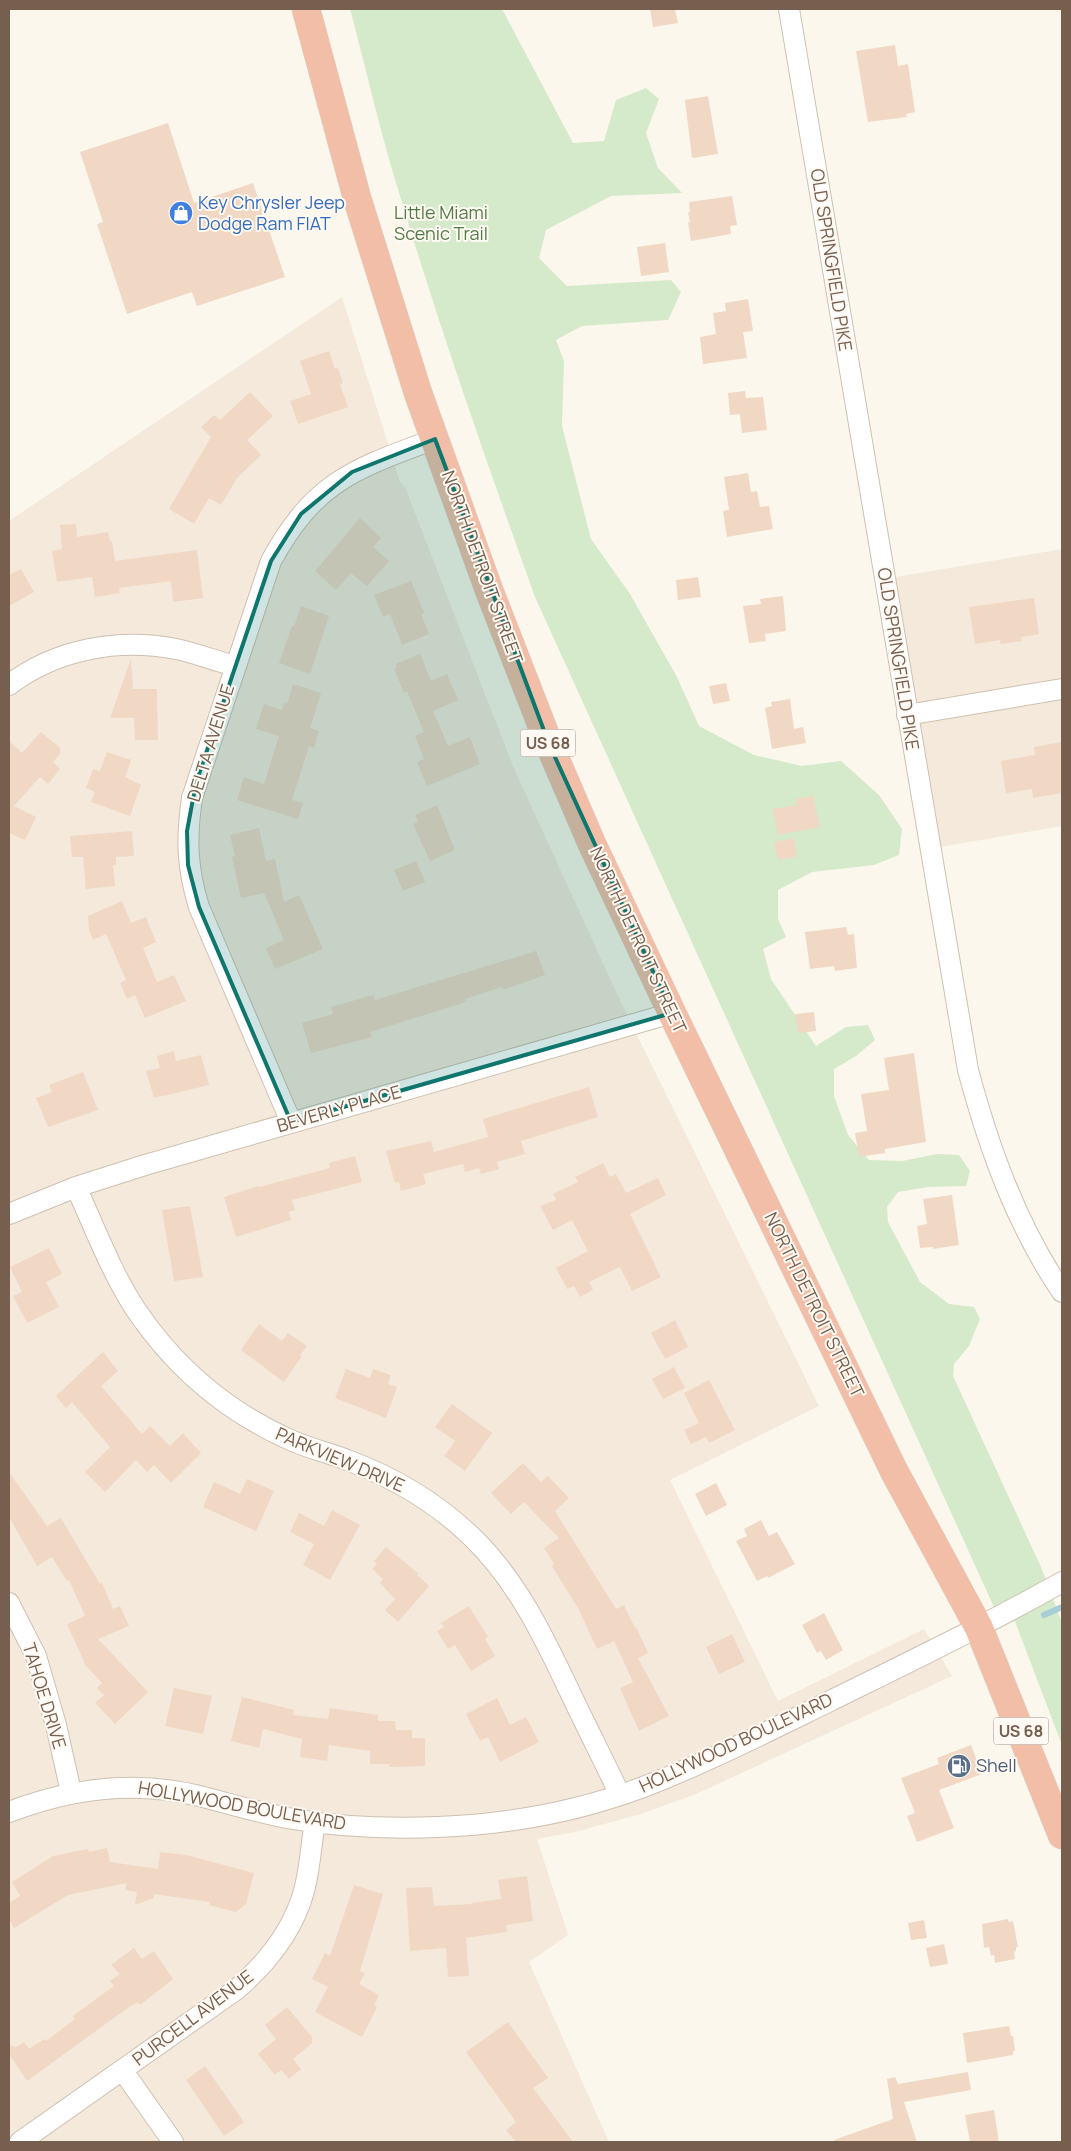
<svg xmlns="http://www.w3.org/2000/svg" width="1071" height="2151" font-family="Manrope,sans-serif">
	<style>
		.residential { fill: #f4e9db }
		.green { fill: #d5eaca }
		.lines { fill: none; stroke-linecap: round; stroke-linejoin: round }
		.stream { stroke: #a7cdd7; stroke-width: 6 }
		.building { fill: #f0d8c5 }
		.minor-casing { stroke: #cec0b1; stroke-width: 22 }
		.highway-casing { stroke: #dcd5d1; stroke-width: 29 }
		.minor { stroke: #fff; stroke-width: 20 }
		.highway { stroke: #f3bea7; stroke-width: 28 }
		.marked { fill: #0f766e; fill-opacity: 0.2; stroke: #0f766e; stroke-width: 4; stroke-linejoin: round }
		.labels { text-anchor: middle; stroke-width: 4; stroke-linejoin: round; paint-order: stroke }
		.shield { fill: #fefaf3; stroke: #a08e80; stroke-width: 1 }
		.shield-label { font-size: 16px; font-weight: bold; fill: #775f4f }
		.shop-label { font-size: 18px; fill: #366cbe; stroke: #fefaf3; text-anchor: start }
		.park-label { font-size: 18px; fill: #547c47; stroke: #fefaf3 }
		.street-label { font-size: 18px; fill: #775f4f; stroke: #fefaf3 }
		.service-label { font-size: 18px; fill: #4e5e75; stroke: #fefaf3; text-anchor: start }
	</style>
	<rect width="100%" height="100%" fill="#fcf7ec"/>
	<!-- residential -->
	<path class="residential" d="M342 297 400 482 405 487 512 764 618 996 819 1406 670 1480 778 1701 924 1629 952 1676 696 1794 641 1814 575 1832 537 1839 568 1935 529 1962 609 2142H9V521Z
		M1062 549V826L929 849 884 579Z"/>
	<!-- green -->
	<path class="green" d="M350 9H502L573 143 604 141 616 100 646 88 659 99 646 133 658 168 682 193 611 196 546 230 539 258 567 286 671 280 681 292 668 320 582 326 556 340 564 361 562 426 591 539 630 594 677 677 699 726 754 755 802 766 841 761 879 795 902 829 899 855 874 865 812 872 778 890V919L786 937 763 949 771 979 816 1046 846 1027 868 1025 875 1040 856 1056 834 1069V1096L848 1135 869 1160 902 1161 937 1154 959 1155 970 1171 966 1186 928 1187 898 1192 887 1207 888 1222 920 1282 949 1304 974 1307 980 1319 969 1346 954 1364 953 1376 1041 1567 1062 1623V1745L1011 1611 998 1616 535 597C484 455 434 312 391 166 376 114 364 61 350 9Z"/>
	<g class="lines">
		<!-- stream -->
		<path class="stream" d="M1044 1615 1062 1607"/>
	</g>
	<!-- building -->
	<path class="building" d="M650 9H675L678 23 653 27Z
		M895 45 898 66 908 64 915 112 906 114 907 117 868 122 856 51Z
		M708 96 718 154 692 158 685 100Z
		M168 123 194 203 253 183 285 277 197 306 192 292 127 314 97 224 103 222 80 152Z
		M732 196 737 225 730 226 731 234 691 241 688 222H690L688 212H690L689 202Z
		M665 243 669 272 641 276 637 247Z
		M748 299 753 331 743 332 747 358 703 364 700 337 716 334 713 313 726 311 725 303Z
		M329 351 335 369 338 368 343 383 340 384 348 407 298 424 290 401 311 394 300 361Z
		M745 391 746 398 763 397 767 430 742 433 740 414 730 415 728 393Z
		M250 392 273 416 247 440 261 455 237 478 221 505 209 498 194 524 169 509 211 437 201 427 214 415 220 420Z
		M748 473 751 492 757 491 760 507 769 506 773 529 727 537 723 511 729 510 724 477Z
		M360 518 381 538 373 547 389 561 367 586 351 573 336 590 315 571Z
		M76 524 77 537 108 532 110 541H112L115 561 197 550 203 598 173 602 171 581 119 588 120 593 95 597 92 577 57 582 52 551 62 549 60 525Z
		M21 569 34 592 9 606V575Z
		M698 577 701 597 678 600 676 580Z
		M411 581 424 613 421 614 429 634 402 645 390 614 383 617 374 595Z
		M783 596 786 631 765 634 766 641 749 643 743 606 761 604 760 599Z
		M1034 598 1039 634 1021 637 1022 641 1001 644 1000 640 975 644 969 607Z
		M301 606 329 616 310 674 279 663 292 626H294Z
		M420 654 431 681 447 674 458 700 433 711 448 746 470 737 480 764 427 786 417 762 424 759 415 736 424 732 407 691 404 693 394 669 397 667 396 664Z
		M131 659 133 689H157L158 740H135L134 718H110Z
		M726 683 730 701 713 704 709 686Z
		M293 684 321 693 310 728 319 731 314 748 309 746 292 800 303 803 298 819 237 800 244 777 264 784 279 736 256 729 264 704 282 710 284 703 287 704Z
		M790 699 794 729 803 727 806 743 772 749 765 708 772 706 771 702Z
		M41 732 60 748V754L53 762 60 769 48 784 40 777 14 806 36 817 25 840 9 833V741L22 753Z
		M1062 742V793L1033 798 1032 789 1006 793 1001 761 1035 755 1034 747Z
		M107 752 131 760 125 777 141 785 130 816 91 802 95 792 86 788 93 769 100 771Z
		M813 796 820 827 778 835 773 809 797 805 795 799Z
		M437 805 455 850 430 861 413 824 418 822 415 815Z
		M259 828 266 861 275 859 284 902 299 895 323 949 275 969 266 948 284 940 264 893 241 898 232 857 235 856 230 835Z
		M132 831 134 856 116 857V865H113L115 886 86 889 83 857H72L70 836Z
		M794 838 797 857 778 860 774 842Z
		M416 861 425 882 403 891 394 870Z
		M122 901 131 923 146 917 156 942 143 948 157 982 174 975 186 1001 145 1018 135 995 127 999 120 983 126 980 106 934 93 940 89 930 88 916Z
		M846 927 848 935 854 934 857 968 835 971 834 966 810 969 805 932Z
		M536 951 545 975 503 990 502 987 465 999 466 1002 370 1032 372 1037 311 1053 302 1023 333 1014 331 1007 373 995 375 1000Z
		M814 1012 816 1031 798 1033 795 1014Z
		M174 1051 176 1061 201 1055 209 1085 154 1098 146 1071 160 1068 157 1056Z
		M914 1053 926 1142 885 1149V1153L859 1157 855 1133 867 1131 861 1094 889 1090 884 1058Z
		M83 1072 98 1110 48 1127 36 1098 52 1092 49 1085Z
		M589 1087 598 1117 521 1141 525 1154 497 1162 499 1169 481 1174 479 1168 465 1172 463 1164 423 1174 426 1184 401 1191 399 1182 395 1183 386 1151 431 1141 434 1152 488 1137 483 1119Z
		M355 1156 362 1182 292 1200 295 1210 289 1212 291 1220 236 1237 224 1197 258 1186 259 1187 330 1168 329 1163Z
		M603 1163 610 1177 616 1174 626 1193 658 1178 666 1195 630 1214 661 1277 632 1291 620 1267 589 1282 593 1290 580 1297 574 1286 567 1289 556 1268 588 1251 572 1220 553 1230 540 1206 556 1200 553 1194 578 1182 575 1177Z
		M952 1195 959 1245 933 1249V1247L920 1248 917 1226 927 1224 923 1199Z
		M190 1206 203 1277 174 1281 162 1210Z
		M49 1248 62 1274 46 1282 59 1307 27 1323 13 1296 22 1292 10 1267Z
		M675 1320 688 1347 665 1359 651 1333Z
		M259 1324 282 1341 288 1333 307 1346 300 1355 302 1356 284 1382 241 1350Z
		M103 1352 118 1371 101 1386 142 1434 150 1426 170 1446 183 1433 201 1453 171 1483 154 1465 147 1472 136 1460 105 1492 85 1472 110 1447 72 1402 66 1408 56 1396Z
		M674 1367 685 1388 663 1399 652 1379Z
		M346 1369 370 1378 373 1369 391 1375 388 1384 397 1387 386 1418 335 1398Z
		M709 1380 735 1430 709 1443 706 1437 691 1444 684 1430 699 1423 684 1393Z
		M452 1404 492 1433 465 1471 444 1456 455 1441 435 1427Z
		M523 1463 541 1482 548 1476 569 1498 555 1511 616 1609 624 1605 635 1628 636 1627 648 1653 638 1658 669 1716 639 1731 620 1688 633 1682 614 1641 597 1649 579 1610 552 1566 554 1564 544 1548 559 1538 524 1502 511 1514 491 1493Z
		M9 1472 47 1526 61 1518 100 1584 102 1583 113 1609 120 1606 129 1626 98 1639 148 1692 115 1724 95 1703 104 1695 97 1688 102 1683 86 1666 67 1624 85 1616 69 1580 67 1581 52 1557 37 1566 9 1517Z
		M247 1479 274 1491 256 1531 203 1507 214 1482 240 1494Z
		M716 1483 727 1505 706 1516 695 1494Z
		M332 1510 360 1525 330 1580 303 1565 314 1544 290 1532 299 1513 324 1526Z
		M761 1520 769 1536 777 1532 795 1564 768 1578 767 1576 757 1581 736 1541 747 1536 744 1529Z
		M386 1547 419 1574 417 1575 429 1586 398 1622 385 1610 395 1599 380 1583 383 1579 372 1569 377 1564 374 1561Z
		M469 1606 488 1637 485 1639 495 1656 471 1671 455 1645 448 1649 437 1631 444 1627 441 1623Z
		M824 1613 843 1650 826 1660 821 1651 817 1653 802 1625Z
		M732 1634 745 1662 719 1674 706 1647Z
		M174 1688 212 1696 203 1734 165 1726Z
		M242 1697 294 1710 293 1715 328 1719 330 1708 378 1715V1721H395L396 1730H412V1738H425V1766L389 1767V1764H370V1751L329 1745 327 1761 300 1757 302 1739 263 1729 259 1748 231 1741Z
		M497 1698 510 1725 526 1717 539 1742 500 1762 488 1737 480 1741 466 1714Z
		M971 1745 982 1774 939 1790 954 1828 917 1842 907 1816 915 1813 901 1778 939 1764 937 1758Z
		M107 1848 110 1862 158 1869 160 1852 186 1855 254 1873 246 1904 236 1912 209 1905 210 1902 154 1894V1898L135 1905 137 1892 125 1890 127 1883 68 1895 14 1928 9 1919V1903L20 1896 12 1882 53 1856 88 1849 89 1852Z
		M527 1876 533 1921 506 1925 507 1932 466 1938 469 1976 448 1977 446 1948 410 1951 406 1888 432 1887 434 1906 472 1904V1903L501 1899 498 1880Z
		M354 1885 383 1894 360 1971 365 1973 359 1984 379 1995 374 2005 377 2007 362 2037 315 2012 328 1987 312 1979 325 1953 330 1956Z
		M1008 1919 1009 1922 1013 1921 1018 1947H1016V1951L1014 1952 1015 1959 995 1963 994 1955 991 1956 989 1947 984 1948 982 1924Z
		M924 1920 927 1938 911 1940 908 1923Z
		M944 1944 948 1964 930 1967 926 1948Z
		M134 1948 142 1959 154 1951 173 1979 140 2005 138 2002 129 2007 27 2081 9 2054V2045L17 2047 24 2042 29 2049 44 2039 46 2041 75 2019 73 2016 114 1986 110 1981 120 1974 111 1965Z
		M287 2007 312 2037V2043L293 2059 301 2069 289 2079 281 2070 275 2075 258 2054 276 2039 265 2025Z
		M508 2022 548 2078 533 2088 573 2142H516L506 2130 516 2122 466 2052Z
		M1009 2026 1011 2036H1013L1015 2051H1013V2055L967 2063 963 2033Z
		M205 2066 244 2122 224 2136 186 2080Z
		M968 2072 971 2090 904 2102 917 2142H834V2140L893 2119 887 2079 895 2077 898 2084Z
		M994 2110 999 2142H970L965 2115Z"/>
	<g class="lines">
		<!-- minor casing -->
		<g class="minor-casing">
			<path id="minor" d="M789 9 968 1070C989 1148 1016 1224 1062 1292
				M9 685C56 649 118 638 176 649 196 653 215 661 235 666
				M907 715 1062 689
				M291 1122 199 907C187 868 186 839 192 798L271 561C315 481 354 469 435 439
				M76 1187C95 1228 111 1272 136 1310 174 1366 225 1410 286 1438 306 1448 327 1452 347 1460 393 1477 437 1503 473 1538 516 1580 542 1633 568 1688 585 1724 603 1759 620 1795
				M9 1214 76 1187 145 1165 672 1013
				M9 1603 36 1656 56 1725 71 1792
				M9 1812C69 1789 131 1780 195 1795 228 1803 259 1813 293 1819 340 1827 390 1829 438 1827 514 1824 591 1809 661 1780 718 1757 773 1729 828 1702 907 1663 986 1625 1062 1582
				M123 2071 173 2142
				M20 2142 237 1989C268 1962 293 1931 304 1891 310 1869 311 1845 315 1822"/>
		</g>
		<!-- highway casing -->
		<g class="highway-casing">
			<path id="highway" d="M306 9 357 198 418 393 489 590 549 744 592 844 672 1013 894 1471 979 1628 1062 1835"/>
		</g>
		<!-- minor -->
		<use href="#minor" class="minor"/>
		<!-- highway -->
		<use href="#highway" class="highway"/>
	</g>
	<!-- marked area -->
	<path class="marked" d="M435 439 549 744 672 1013 291 1122 199 907 188 865 187 831 196 783 271 561 301 514 352 472Z"/>
	<!-- icons -->
	<defs>
		<g id="shop-disc" transform="scale(1.25)"><circle r="9.5" fill="#3f7fe0" stroke="#fefaf3"/><path d="M-5-2.5h2.3a2.7 3.5 0 0 1 5.4 0H5L5.5 6h-11ZM-1.5-2.5h3a1.5 2.3 0 0 0-3 0Z" fill="#fff"/></g>
		<g id="fuel-disc" transform="scale(1.25)"><circle r="9.5" fill="#5c6f8a" stroke="#fefaf3"/><path d="M-5.5-6h7V0h2V4h1.3V-2.5L3-4.5l.8-.8L6-3V5H2.5V1h-1V6h-7ZM-4.2-4.7v3.2H.2V-4.7Z" fill="#fff"/></g>
	</defs>
	<g fill-rule="evenodd">
		<use href="#shop-disc" x="181" y="213"/>
		<use href="#fuel-disc" x="959" y="1766"/>
	</g>
	<g class="labels">
		<!-- shield labels -->
		<g class="shield">
			<rect x="520.5" y="729.5" width="55" height="27" rx="4"/>
			<rect x="993.5" y="1717.5" width="55" height="27" rx="4"/>
		</g>
		<g class="shield-label">
			<text x="548" y="749">US 68</text>
			<text x="1021" y="1737">US 68</text>
		</g>
		<!-- shop labels -->
		<g class="shop-label">
			<text x="198" y="209">Key Chrysler Jeep<tspan x="198" dy="21">Dodge Ram FIAT</tspan></text>
		</g>
		<!-- park labels -->
		<g class="park-label">
			<text x="441" y="219">Little Miami<tspan x="441" dy="21">Scenic Trail</tspan></text>
		</g>
		<!-- street labels -->
		<g class="street-label">
			<text transform="translate(831 260) rotate(81)" y="6">OLD SPRINGFIELD PIKE</text>
			<text transform="translate(482 567) rotate(70)" y="6">NORTH DETROIT STREET</text>
			<text transform="translate(898 659) rotate(81)" y="6">OLD SPRINGFIELD PIKE</text>
			<text transform="translate(211 743) rotate(-73)" y="6">DELTA AVENUE</text>
			<text transform="translate(638 940) rotate(65)" y="6">NORTH DETROIT STREET</text>
			<text transform="translate(339 1109) rotate(-16)" y="6">BEVERLY PLACE</text>
			<text transform="translate(814 1305) rotate(64)" y="6">NORTH DETROIT STREET</text>
			<text transform="translate(340 1460) rotate(23)" y="6">PARKVIEW DRIVE</text>
			<text transform="translate(44 1696) rotate(73)" y="6">TAHOE DRIVE</text>
			<text transform="translate(736 1743) rotate(-25)" y="6">HOLLYWOOD BOULEVARD</text>
			<text transform="translate(242 1806) rotate(10)" y="6">HOLLYWOOD BOULEVARD</text>
			<text transform="translate(193 2018) rotate(-37)" y="6">PURCELL AVENUE</text>
		</g>
		<!-- service labels -->
		<g class="service-label">
			<text x="976" y="1772">Shell</text>
		</g>
	</g>
	<!-- border -->
	<rect width="1071" height="2151" fill="none" stroke="#775f4f" stroke-width="20"/>
</svg>
